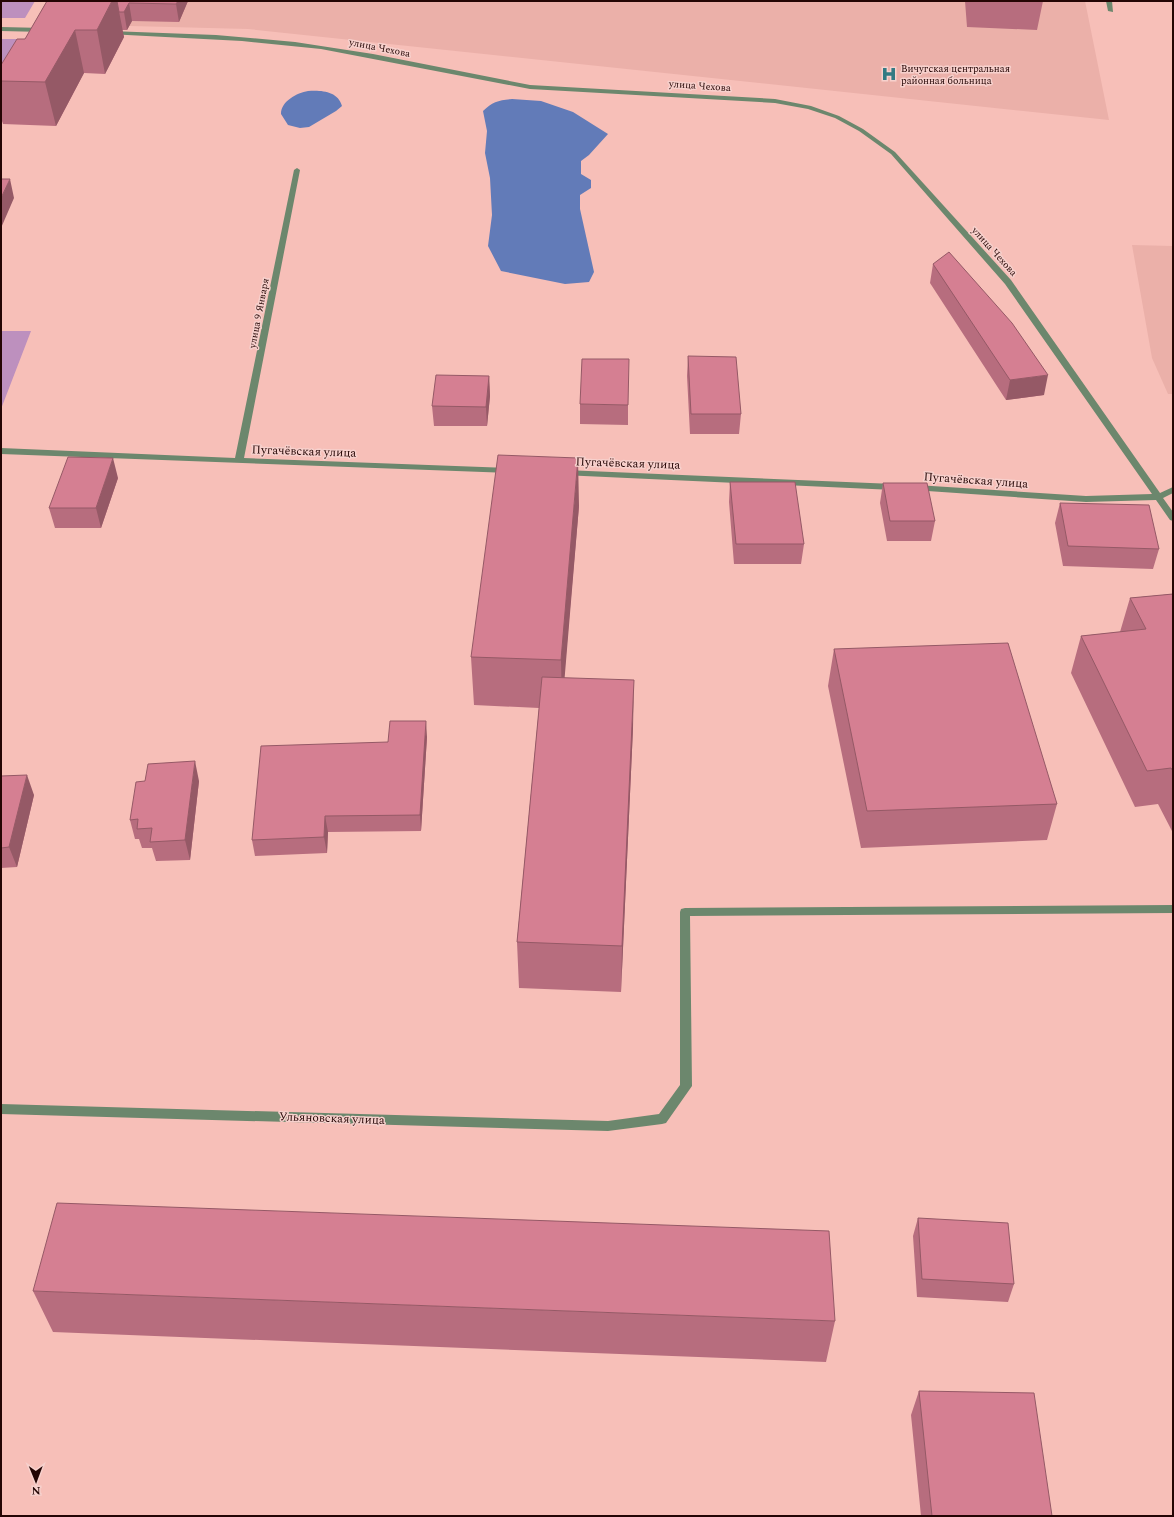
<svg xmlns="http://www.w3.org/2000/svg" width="1174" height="1517" font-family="Spectral,serif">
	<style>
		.built { fill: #ebb0a9 }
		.green { fill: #bd90be }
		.water { fill: #627bb8 }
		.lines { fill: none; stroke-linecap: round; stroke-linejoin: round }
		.minor { fill: #6c876d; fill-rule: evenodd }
		.wall { fill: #b76d7e }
		.shaded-wall { fill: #955966 }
		.building { fill: #d57f92; stroke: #955966 }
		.labels { text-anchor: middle; stroke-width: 3; stroke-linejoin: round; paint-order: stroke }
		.far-street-label { font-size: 10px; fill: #240504; stroke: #f7d1cd }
		.far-poi-label { font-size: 10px; fill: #240504; stroke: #f7d1cd; text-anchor: start }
		.street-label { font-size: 12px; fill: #240504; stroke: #f7d1cd }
	</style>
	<rect width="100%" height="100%" fill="#f7bfb8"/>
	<!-- built -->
	<path class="built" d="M65 1H1085L1109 120 248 29 52 24Z
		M1132 245 1173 246V394H1168L1152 358Z"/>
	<!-- green -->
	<path class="green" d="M1 1H35L25 18H1Z
		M1 39H19L1 72Z
		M1 331H31L1 409Z"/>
	<!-- water -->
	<path class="water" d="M308 91C321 90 338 91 342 106L336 111 309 127 300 128 288 125 281 114C281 101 297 93 308 91Z
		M512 99 541 101 573 112 608 134 589 155 581 161V174L591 180V188L580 195V209L594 272 589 282 565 284 501 271 488 246 492 215 490 178 485 153 487 131 483 111C492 102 499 100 512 99Z"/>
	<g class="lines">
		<!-- minor -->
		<path class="minor" d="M1106 1H1112L1113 12 1108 11Z
			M1 27 44 28 47 30 44 32 1 31Z
			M110 31 216 35 295 42 373 54 530 85 775 99 811 106 839 116 863 129 895 152 1011 280 1160 493 1173 487V493L1163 498 1173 512V521L1170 520 1156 500 1086 502 913 490 912 488 916 485 1086 496 1152 494 1005 284 891 154 859 131 835 118 808 109 775 103 530 89 321 49 242 41 108 34 107 33Z
			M297 168 300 170 244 458 509 468 513 471 512 473 1 454V448L235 458 294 170Z
			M565 470 894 484 898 487 894 490 562 475 561 473Z
			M1173 905V913L690 916 692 1086 666 1123 662 1124 608 1131 1 1114V1104L608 1121 659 1114 680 1085V912L681 909 685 908Z"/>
	</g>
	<!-- wall -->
	<path class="wall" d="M47 1H188L179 22 132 21 127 30H122L124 37 105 74 84 73 56 126 3 124 1 118V81Z
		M965 1H1043L1037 30 967 27Z
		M933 264 1044 395 1006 400 930 283Z
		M688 356 741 414 739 434H690L687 376Z
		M489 376 490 396 487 426H434L432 406Z
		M580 404 628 405V425L580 424Z
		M118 478 101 528H55L49 508Z
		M730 482 804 544 801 564H734L729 502Z
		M883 483 935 521 931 541H887L880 503Z
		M1060 503 1159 549 1153 569 1063 566 1055 523Z
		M579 506 564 677 633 728 621 992 519 988 517 942 539 708 474 705 471 657Z
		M1173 594V833L1158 804 1135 807 1071 673 1081 636 1120 632 1130 598Z
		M834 649 1057 804 1047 840 861 848 828 686Z
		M427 737 421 831 328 832 327 853 255 856 252 840 388 742Z
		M1 776 34 795 17 867 1 868Z
		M199 781 190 860 156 861 152 848H142L139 839H135L130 820Z
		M918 1218 1014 1284 1008 1302 917 1297 913 1236Z
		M33 1291 835 1321 826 1362 53 1332Z
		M919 1391 1052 1516H921L911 1415Z"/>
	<!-- shaded-wall -->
	<path class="shaded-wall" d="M112 1H117L124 37 105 74 97 30Z
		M178 1H188L179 22 176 4Z
		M129 3 132 21 127 30 124 12Z
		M75 30 84 73 56 126 45 82Z
		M10 179 14 198 1 228V198Z
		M1048 375 1044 395 1006 400 1010 380Z
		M489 376 490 396 487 426 486 407Z
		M113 458 118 478 101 528 96 508Z
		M578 458 579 506 562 709 561 660Z
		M634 680 633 728 621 992 622 946Z
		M426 721 427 737 421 831 420 815Z
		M195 761 199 781 190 860 185 840Z
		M27 775 34 795 17 867 9 847Z
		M325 816 328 832 327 853 324 837Z"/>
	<!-- building -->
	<path class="building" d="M47 1H112L97 30H75L45 82 1 81V65L17 39H25Z
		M117 1H178L176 4 129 3 124 12H119Z
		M1 179H10L1 198Z
		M949 252 1012 323 1048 375 1010 380 933 264Z
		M688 356 736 357 741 414H691Z
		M582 359H629L628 405 580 404Z
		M436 375 489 376 486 407 432 406Z
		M498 455 578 458 561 660 471 657Z
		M68 457 113 458 96 508H49Z
		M730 482H795L804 544H736Z
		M883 483H927L935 521H890Z
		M1060 503 1149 505 1159 549 1068 546Z
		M1173 594V771L1171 768 1147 771 1081 636 1146 629 1130 598Z
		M1008 643 1057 804 867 811 834 649Z
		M542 677 634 680 622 946 517 942Z
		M390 721H426L420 815 325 816 324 837 252 840 261 746 388 742Z
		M195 761 185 840 150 842 152 828 137 829 138 819 130 820 136 782 145 781 148 764Z
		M27 775 9 847 1 848V776Z
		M57 1203 829 1231 835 1321 33 1291Z
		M918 1218 1008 1223 1014 1284 922 1279Z
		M919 1391 1034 1393 1052 1516H932Z"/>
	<!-- icons -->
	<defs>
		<g id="hospital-bare" transform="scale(1.2)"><path d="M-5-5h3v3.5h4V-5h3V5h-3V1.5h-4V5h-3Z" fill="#337a83" stroke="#f7d1cd" stroke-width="2.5" paint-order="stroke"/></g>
	</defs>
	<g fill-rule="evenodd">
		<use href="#hospital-bare" x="889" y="74"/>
	</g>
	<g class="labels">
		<!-- far-street labels -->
		<g class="far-street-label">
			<text transform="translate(380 47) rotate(11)" y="4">улица Чехова</text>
			<text transform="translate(700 85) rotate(4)" y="4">улица Чехова</text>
			<text transform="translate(995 251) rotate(48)" y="4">улица Чехова</text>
			<text transform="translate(258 313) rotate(-79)" y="4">улица 9 Января</text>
		</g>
		<!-- far-poi labels -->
		<g class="far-poi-label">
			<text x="901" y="72">Вичугская центральная<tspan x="901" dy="12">районная больница</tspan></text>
		</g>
		<!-- street labels -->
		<g class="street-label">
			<text transform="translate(304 451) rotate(2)" y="4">Пугачёвская улица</text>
			<text transform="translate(628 463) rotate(2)" y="4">Пугачёвская улица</text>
			<text transform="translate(976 480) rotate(4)" y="4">Пугачёвская улица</text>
			<text transform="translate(332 1118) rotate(2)" y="4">Ульяновская улица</text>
		</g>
	</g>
	<!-- border -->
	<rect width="1174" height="1517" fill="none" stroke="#240504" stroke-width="4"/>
	<!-- north arrow -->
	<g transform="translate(36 1481) rotate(179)" stroke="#f7d1cd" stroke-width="3" paint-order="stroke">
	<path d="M0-3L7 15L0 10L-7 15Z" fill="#240504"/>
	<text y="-6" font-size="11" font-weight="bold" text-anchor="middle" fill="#240504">N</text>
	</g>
</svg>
